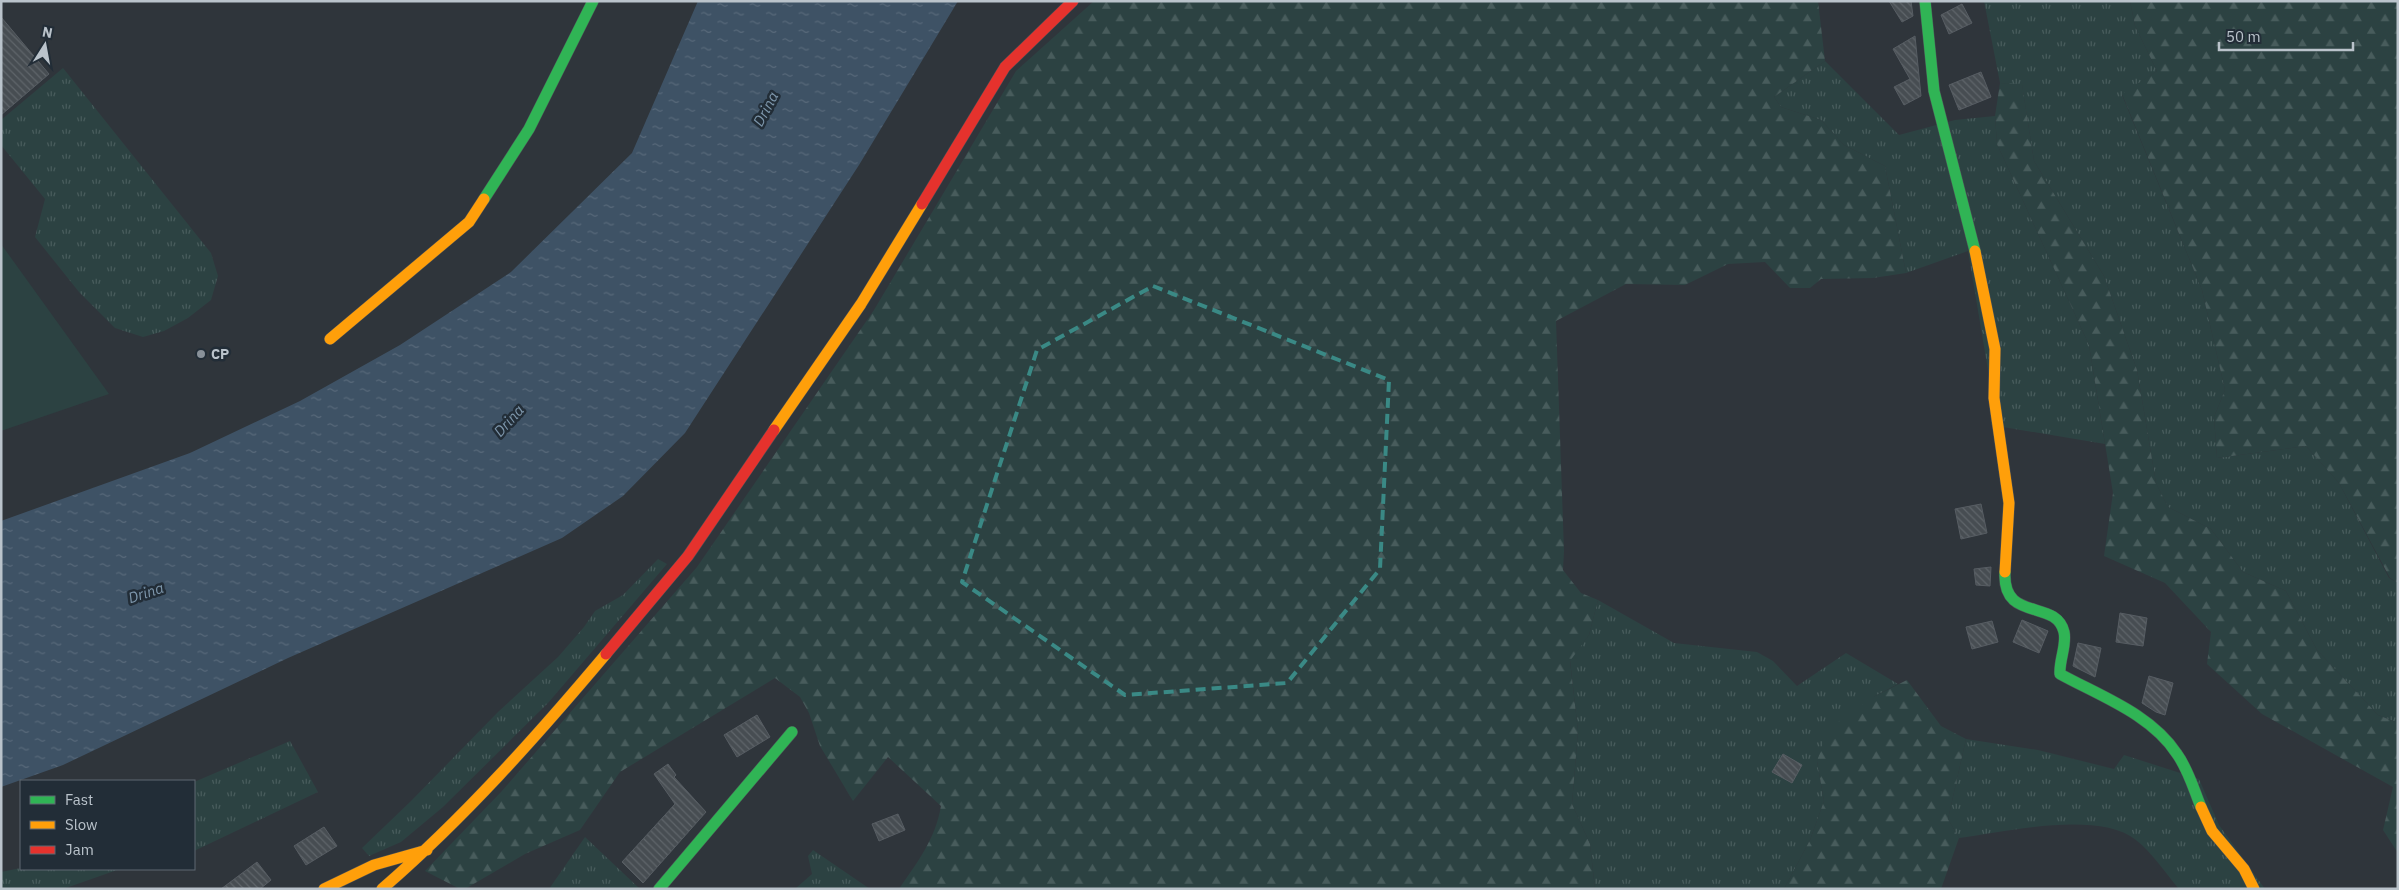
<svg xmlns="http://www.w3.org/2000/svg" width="2399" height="890" font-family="'IBM Plex Sans',sans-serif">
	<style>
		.grass { fill: url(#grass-tufts) }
		.forest { fill: url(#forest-firs) }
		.pitch { fill: #2c4242 }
		.water { fill: url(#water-ripples) }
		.building { fill: url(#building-back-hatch); stroke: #575d63 }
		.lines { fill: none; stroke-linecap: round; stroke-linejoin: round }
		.fast-casing { stroke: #4c5156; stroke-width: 12 }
		.slow-casing { stroke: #4c5156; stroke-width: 12 }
		.jam-casing { stroke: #4c5156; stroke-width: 12 }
		.fast { stroke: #30b455; stroke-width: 11 }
		.slow { stroke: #ff9f0a; stroke-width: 11 }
		.jam { stroke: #e5322d; stroke-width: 11 }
		.marked { fill: none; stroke: #3a8985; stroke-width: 4; stroke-dasharray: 10 6; stroke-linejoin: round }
		.poi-dot { fill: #899199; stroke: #222d37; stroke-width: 2 }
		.labels { text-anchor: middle; stroke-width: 5; stroke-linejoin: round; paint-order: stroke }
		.poi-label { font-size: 14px; font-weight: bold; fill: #bac3cb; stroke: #222d37; text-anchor: start }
		.water-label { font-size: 15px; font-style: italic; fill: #7d96ab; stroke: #222d37 }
	</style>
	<defs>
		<pattern id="grass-tufts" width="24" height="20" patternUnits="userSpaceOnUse" patternTransform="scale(1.25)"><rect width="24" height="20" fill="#2c4242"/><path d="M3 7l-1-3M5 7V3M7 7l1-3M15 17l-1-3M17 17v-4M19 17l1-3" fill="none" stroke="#485c5c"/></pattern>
		<pattern id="forest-firs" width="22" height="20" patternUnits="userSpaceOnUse" patternTransform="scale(1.25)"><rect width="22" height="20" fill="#2c4242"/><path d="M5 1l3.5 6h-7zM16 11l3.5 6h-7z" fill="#485c5c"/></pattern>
		<pattern id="water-ripples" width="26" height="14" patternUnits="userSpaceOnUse" patternTransform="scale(1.25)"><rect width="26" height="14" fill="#3e5265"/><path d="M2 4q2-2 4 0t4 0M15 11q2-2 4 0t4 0" fill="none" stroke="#58697a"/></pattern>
		<pattern id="building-back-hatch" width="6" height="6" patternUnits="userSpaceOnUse" patternTransform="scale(1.25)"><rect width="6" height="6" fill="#474d52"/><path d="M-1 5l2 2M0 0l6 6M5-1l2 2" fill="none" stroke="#5f656a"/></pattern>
	</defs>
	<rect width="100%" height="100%" fill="#2f353b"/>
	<!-- grass -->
	<path class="grass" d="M1984 1H2130L2135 26 2157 71 2122 95 2202 290 2225 390 2214 417 2217 458 2306 446 2339 483 2389 578 2398 583V723L2378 715 2317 650 2286 591 2243 572 2211 529 2168 507 2156 483 2137 370 2104 276 2034 161 2022 85 2000 83Z
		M1825 61 1899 135 1955 120 1995 116 1997 144 2089 345 2105 444 1991 425 1989 376 1968 251 1906 273 1885 166 1844 145 1821 120 1781 107 1774 97Z
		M63 68 211 253 218 276 211 300 188 318 164 331 143 337 115 328 79 292 35 237 45 199 1 145V120Z
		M658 559 667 564 548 703 443 807 401 842 369 856 362 848 411 801 498 712 558 657 584 627 595 611 623 595Z
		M1598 600 1674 643 1757 652 1773 661 1797 686 1846 653 1898 684 1875 696 1817 761 1824 801 1810 840 1784 889H1595L1590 844 1572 804 1578 731 1570 660 1589 635Z
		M1966 739 2038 750 2114 769 2124 755 2199 779 2219 825 2265 889H2179C2166 874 2151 851 2136 840 2098 810 2005 832 1959 838L1948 819Z
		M290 741 318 792 194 851V782Z
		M585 837 640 889H549Z
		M813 850 870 889H795L812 874 808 856Z
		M21 868V869H120L63 889H1V872Z"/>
	<!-- forest -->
	<path class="forest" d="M1094 1H1818L1825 61 1774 97 1781 107 1821 120 1844 145 1885 166 1906 273 1873 278 1821 279 1810 288H1790L1765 262 1728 264 1685 285 1626 284 1556 321 1564 551 1563 570 1581 593 1598 600 1589 635 1570 661 1578 731 1572 804 1590 844 1595 889H899C918 861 935 840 941 806L888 757 853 801 820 746 809 713 800 697 775 678 620 772 580 830 525 854 465 889H460L425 871 501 792 697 567 874 310 1016 71Z
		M2130 1H2398V583L2390 578 2339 483 2306 446 2217 458 2214 417 2225 390 2202 290 2122 94 2157 71 2135 26Z
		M2000 83 2022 84 2034 161 2104 276 2137 370 2156 483 2168 507 2211 529 2243 572 2286 591 2317 650 2378 715 2398 723V853L2383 830 2393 787 2262 714 2207 664 2211 632 2165 583 2104 556 2113 493 2089 345 1997 144 1995 116Z
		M1907 680 1941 726 1966 739 1948 819 1959 838 1941 889H1784L1810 840 1824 801 1817 761 1828 729 1875 696Z"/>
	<!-- pitch -->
	<path class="pitch" d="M1 244 109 394 1 431Z"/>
	<!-- water -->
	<path class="water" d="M698 1H958L859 165 685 433 623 496 562 538 288 658 63 765 1 787V521L190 453 300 401 400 345 511 272 632 153Z"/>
	<!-- building -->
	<path class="building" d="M1889 1H1911L1913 16 1902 22Z
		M1962 4 1972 23 1949 34 1941 15Z
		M1 17 49 74 1 115Z
		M1915 36 1921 96 1904 105 1894 87 1910 79 1893 49Z
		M1981 72 1991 97 1959 110 1949 85Z
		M1981 504 1987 533 1961 539 1955 509Z
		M1991 567 1990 586 1976 585 1974 569Z
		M2120 613 2147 618 2143 646 2116 642Z
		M2022 620 2048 631 2039 653 2013 642Z
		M1992 621 1998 642 1972 649 1966 627Z
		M2078 643 2101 648 2095 677 2073 666Z
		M2149 676 2173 683 2165 715 2156 712 2142 703Z
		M757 715 770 737 737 757 724 735Z
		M1783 754 1802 765 1792 783 1772 772Z
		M668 764 676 775 674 777 706 812 643 883 622 862 675 804 654 774Z
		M898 814 905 830 879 841 872 824Z
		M324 827 337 846 306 865 294 846Z
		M257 862 271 880 260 889H221Z"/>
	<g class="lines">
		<!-- fast casing -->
		<g class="fast-casing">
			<path id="fast" d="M1925 1 1934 91 1975 251
				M484 199 529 129 593 1
				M2005 572C2002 623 2056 598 2064 632 2067 645 2059 660 2060 674 2100 696 2151 714 2177 754 2188 769 2194 790 2201 807
				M659 889 792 732"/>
		</g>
		<!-- slow casing -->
		<g class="slow-casing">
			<path id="slow" d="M1975 251 1995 349 1994 398 2009 503 2005 572
				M330 339 469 222 484 199
				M774 430 861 304 922 204
				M2201 807 2212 831 2244 869 2254 889
				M324 889 374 865 427 850
				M382 889C464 818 537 736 606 654"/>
		</g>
		<!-- jam casing -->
		<g class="jam-casing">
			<path id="jam" d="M922 204 1005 67 1073 1
				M606 654 688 556 774 430"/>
		</g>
		<!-- fast -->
		<use href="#fast" class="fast"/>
		<!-- slow -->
		<use href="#slow" class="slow"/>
		<!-- jam -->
		<use href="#jam" class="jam"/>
	</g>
	<!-- marked area -->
	<path class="marked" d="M1153 286 1389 380 1380 569 1287 683 1125 695 962 582 1037 350Z"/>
	<!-- markers -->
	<circle class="poi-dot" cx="201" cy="354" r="5"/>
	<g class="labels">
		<!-- poi labels -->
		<g class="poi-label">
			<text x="211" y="359">CP</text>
		</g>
		<!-- water labels -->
		<g class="water-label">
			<text transform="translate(766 109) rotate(-62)" y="5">Drina</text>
			<text transform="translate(509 421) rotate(-48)" y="5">Drina</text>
			<text transform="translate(146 593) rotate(-18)" y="5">Drina</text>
		</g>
	</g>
	<!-- border -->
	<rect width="2399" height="890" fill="none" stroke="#bac3cb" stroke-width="5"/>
	<!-- legend -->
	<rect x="20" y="780" width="175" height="90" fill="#222d37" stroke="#5f6972"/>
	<rect x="30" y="796" width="25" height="8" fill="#30b455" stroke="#5f6972"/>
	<text x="65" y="805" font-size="15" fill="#bac3cb">Fast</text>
	<rect x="30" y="821" width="25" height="8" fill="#ff9f0a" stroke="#5f6972"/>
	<text x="65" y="830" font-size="15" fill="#bac3cb">Slow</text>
	<rect x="30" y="846" width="25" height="8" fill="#e5322d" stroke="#5f6972"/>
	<text x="65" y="855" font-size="15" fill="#bac3cb">Jam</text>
	<!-- north arrow -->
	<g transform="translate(45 45) rotate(11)" stroke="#222d37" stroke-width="4" paint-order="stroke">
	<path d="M0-4L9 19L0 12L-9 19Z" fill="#bac3cb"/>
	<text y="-8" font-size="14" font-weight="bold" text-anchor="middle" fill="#bac3cb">N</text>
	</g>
	<!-- scale -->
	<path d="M2219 42v8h134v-8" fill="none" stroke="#bac3cb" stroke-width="2.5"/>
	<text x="2226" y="42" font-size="15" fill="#bac3cb" stroke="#222d37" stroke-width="4" paint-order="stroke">50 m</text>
</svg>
